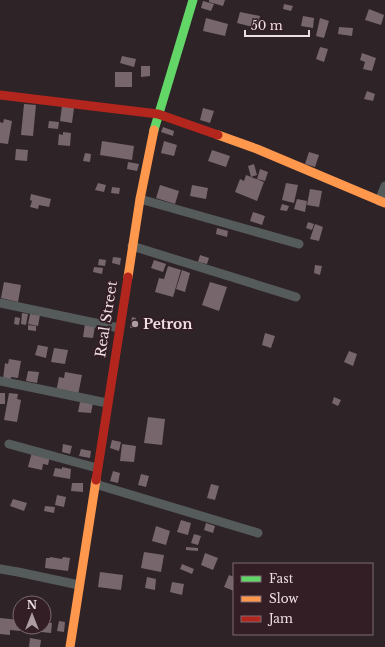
<svg xmlns="http://www.w3.org/2000/svg" width="385" height="647" font-family="'Libre Baskerville',serif">
	<style>
		.building { fill: #77676d }
		.lines { fill: none; stroke-linecap: round; stroke-linejoin: round }
		.street { stroke: #555a5b; stroke-width: 9 }
		.fast { stroke: #63d668; stroke-width: 9 }
		.slow { stroke: #ff974d; stroke-width: 9 }
		.jam { stroke: #b3261e; stroke-width: 9 }
		.poi-dot { fill: #ab9da2; stroke: #331e26; stroke-width: 1.5 }
		.labels { text-anchor: middle; stroke-width: 4; stroke-linejoin: round; paint-order: stroke }
		.street-label { font-size: 14px; fill: #eedfe4; stroke: #331e26 }
		.poi-label { font-size: 14px; font-weight: bold; fill: #eedfe4; stroke: #331e26; text-anchor: start }
	</style>
	<rect width="100%" height="100%" fill="#2e2327"/>
	<!-- building -->
	<path class="building" d="M209 0H225L223 6 209 2Z
		M203 1 214 4 211 11 201 8Z
		M284 4 293 6 291 11 283 9Z
		M369 9 384 15 381 25 365 20Z
		M240 12 260 16 257 28 237 23Z
		M303 16 314 18 313 28 301 26Z
		M206 18 228 24 225 36 203 31Z
		M320 18 329 21 324 38 316 36Z
		M339 27 353 28 352 36 338 34Z
		M320 47 328 49 324 62 316 59Z
		M362 53 376 58 372 71 363 69 365 62 360 60Z
		M122 56 136 59 134 67 120 63Z
		M141 66H150V76L141 77Z
		M115 72H132V87H115Z
		M367 91 375 94 373 101 364 99Z
		M24 104 36 105 33 136 21 135Z
		M62 106 74 108 72 123 60 121Z
		M203 108 214 111 210 123 200 120Z
		M4 119 12 121 8 144 0 143V122L3 123Z
		M49 121 59 122 58 129 48 128Z
		M163 127 174 131 173 136 161 132Z
		M63 132 71 133 70 146 58 145 59 134 63 135Z
		M102 141 134 146 132 160 100 155Z
		M164 141 177 145 174 156 161 153Z
		M16 149 28 150 27 161 15 160Z
		M212 150 230 156 226 167 208 161Z
		M309 152 319 155 315 167 305 164Z
		M85 153 91 154 90 162 83 161Z
		M128 162 139 164 137 171 127 169Z
		M254 164 257 175 251 177 248 166Z
		M260 169 268 172 265 181 257 179Z
		M246 175 264 182 257 201 235 192 240 179 244 181Z
		M98 183 106 185 104 192 95 190Z
		M286 183 298 185 294 203 282 200Z
		M160 185 179 191 175 204 156 198Z
		M192 185 208 188 206 199 190 196Z
		M112 187 120 188 119 194 111 193Z
		M310 189 322 191 319 207 307 205Z
		M31 194 51 199 49 207 39 205 38 209 30 207 32 201 30 200Z
		M297 199 307 201 305 212 294 209Z
		M282 204 289 206 287 211 280 210Z
		M253 212 265 216 262 225 250 221Z
		M308 222 314 224 312 230 306 228Z
		M315 224 323 227 319 241 310 239Z
		M217 228 228 231 227 237 216 234Z
		M200 255 209 258 207 264 198 262Z
		M113 257 121 258 120 265 112 263Z
		M99 259 106 260 105 266 98 265Z
		M154 260 166 264 163 272 151 268Z
		M315 265 322 266 320 275 314 273Z
		M168 266 181 270 173 297 155 292 159 278 164 279Z
		M94 267 103 268 102 274 93 272Z
		M182 270 190 273 185 292 176 289Z
		M4 282 21 285 18 302 1 298Z
		M210 282 227 287 219 311 202 305Z
		M22 313 28 314 26 325 21 324Z
		M30 314 40 315 38 326 28 324Z
		M15 317 20 318 19 325 14 324Z
		M132 317 136 318 134 328H130Z
		M85 324 95 326 93 338 83 337Z
		M28 325 36 326V331L28 330Z
		M265 333 275 336 271 348 262 345Z
		M38 345 48 347 46 358 35 355Z
		M54 348 68 350 65 364 51 362Z
		M349 351 357 354 353 366 344 362Z
		M9 359 21 361 18 378 11 377V380L3 379 5 363 8 364Z
		M28 371 39 372 37 383 26 381Z
		M65 372 82 375 78 395 56 392 59 377 64 378Z
		M0 393H5V404H0Z
		M9 393 18 394 17 399 21 400 17 422 4 420Z
		M334 397 341 400 338 406 332 403Z
		M80 402 93 403 91 413 78 412Z
		M148 417 165 419 162 445 144 443Z
		M112 440 121 442 119 451 110 448Z
		M63 444 72 446 70 454 62 452Z
		M122 444 136 446 134 462 120 461Z
		M81 449 91 451 90 458 79 456Z
		M32 452 50 456 48 465 43 464 42 470 28 467Z
		M62 467 71 469 70 479 53 476 55 468 62 469Z
		M113 471 120 473 118 483 110 481Z
		M141 474 149 476 146 487 138 485Z
		M72 483H83V492L71 491Z
		M211 484 219 486 215 500 207 498Z
		M57 495 66 497 64 507 55 505Z
		M13 499 27 503 24 511 10 506Z
		M45 506 55 507 54 513 44 511Z
		M181 520 191 523 188 535 177 532Z
		M206 523 215 526 213 533 204 530Z
		M156 526 170 531 166 545 152 541Z
		M194 534 201 536 198 545 191 543Z
		M186 547 198 548V551L186 550Z
		M144 552 164 555 161 572 141 568Z
		M205 553 218 558 213 570 201 565Z
		M50 557 62 559 63 557 70 558 68 571 45 568 46 558H50Z
		M182 564 194 569 192 574 180 569Z
		M100 572 123 575 121 590 98 587Z
		M229 575 234 577V591L224 587Z
		M147 577 156 579 155 590 145 588Z
		M172 582 184 584 182 595 170 592Z
		M0 618 20 620 21 631 10 630V635L0 634Z
		M59 621 65 622 64 632 57 631Z
		M44 622 52 623 51 633 41 632 42 627H44Z
		M27 627H40V632L27 631Z
		M30 638 41 640 40 647H29Z"/>
	<g class="lines">
		<!-- street -->
		<path class="street" d="M140 199 299 244
			M379 201 385 186
			M132 246 296 297
			M0 303 119 328
			M0 381 107 403
			M9 444 97 468
			M95 484 258 533
			M0 569 18 572 79 585"/>
		<!-- fast -->
		<path class="fast" d="M154 130 193 0"/>
		<!-- slow -->
		<path class="slow" d="M218 135 257 149 385 203
			M128 277 140 199 154 130
			M70 647 96 480"/>
		<!-- jam -->
		<path class="jam" d="M0 95 158 114 218 135
			M96 480 128 277"/>
	</g>
	<!-- markers -->
	<circle class="poi-dot" cx="135" cy="324" r="4"/>
	<g class="labels">
		<!-- street labels -->
		<g class="street-label">
			<text transform="translate(106 319) rotate(-81)" y="5">Real Street</text>
		</g>
		<!-- poi labels -->
		<g class="poi-label">
			<text x="143" y="329">Petron</text>
		</g>
	</g>
	<!-- legend -->
	<rect x="233" y="563" width="140" height="72" fill="#331e26" stroke="#7e6b72"/>
	<rect x="241" y="576" width="20" height="6" fill="#63d668" stroke="#7e6b72"/>
	<text x="269" y="583" font-size="12" fill="#eedfe4">Fast</text>
	<rect x="241" y="596" width="20" height="6" fill="#ff974d" stroke="#7e6b72"/>
	<text x="269" y="603" font-size="12" fill="#eedfe4">Slow</text>
	<rect x="241" y="616" width="20" height="6" fill="#b3261e" stroke="#7e6b72"/>
	<text x="269" y="623" font-size="12" fill="#eedfe4">Jam</text>
	<!-- north arrow -->
	<g transform="translate(32 615)"><circle r="19" fill="#331e26" stroke="#7e6b72"/>
	<path d="M0-3L7 15L0 10L-7 15Z" fill="#ab9da2"/>
	<text y="-6" font-size="11" font-weight="bold" text-anchor="middle" fill="#eedfe4">N</text>
	</g>
	<!-- scale -->
	<path d="M245 30v6h64v-6" fill="none" stroke="#eedfe4" stroke-width="2"/>
	<text x="251" y="30" font-size="12" fill="#eedfe4" stroke="#331e26" stroke-width="3" paint-order="stroke">50 m</text>
</svg>
